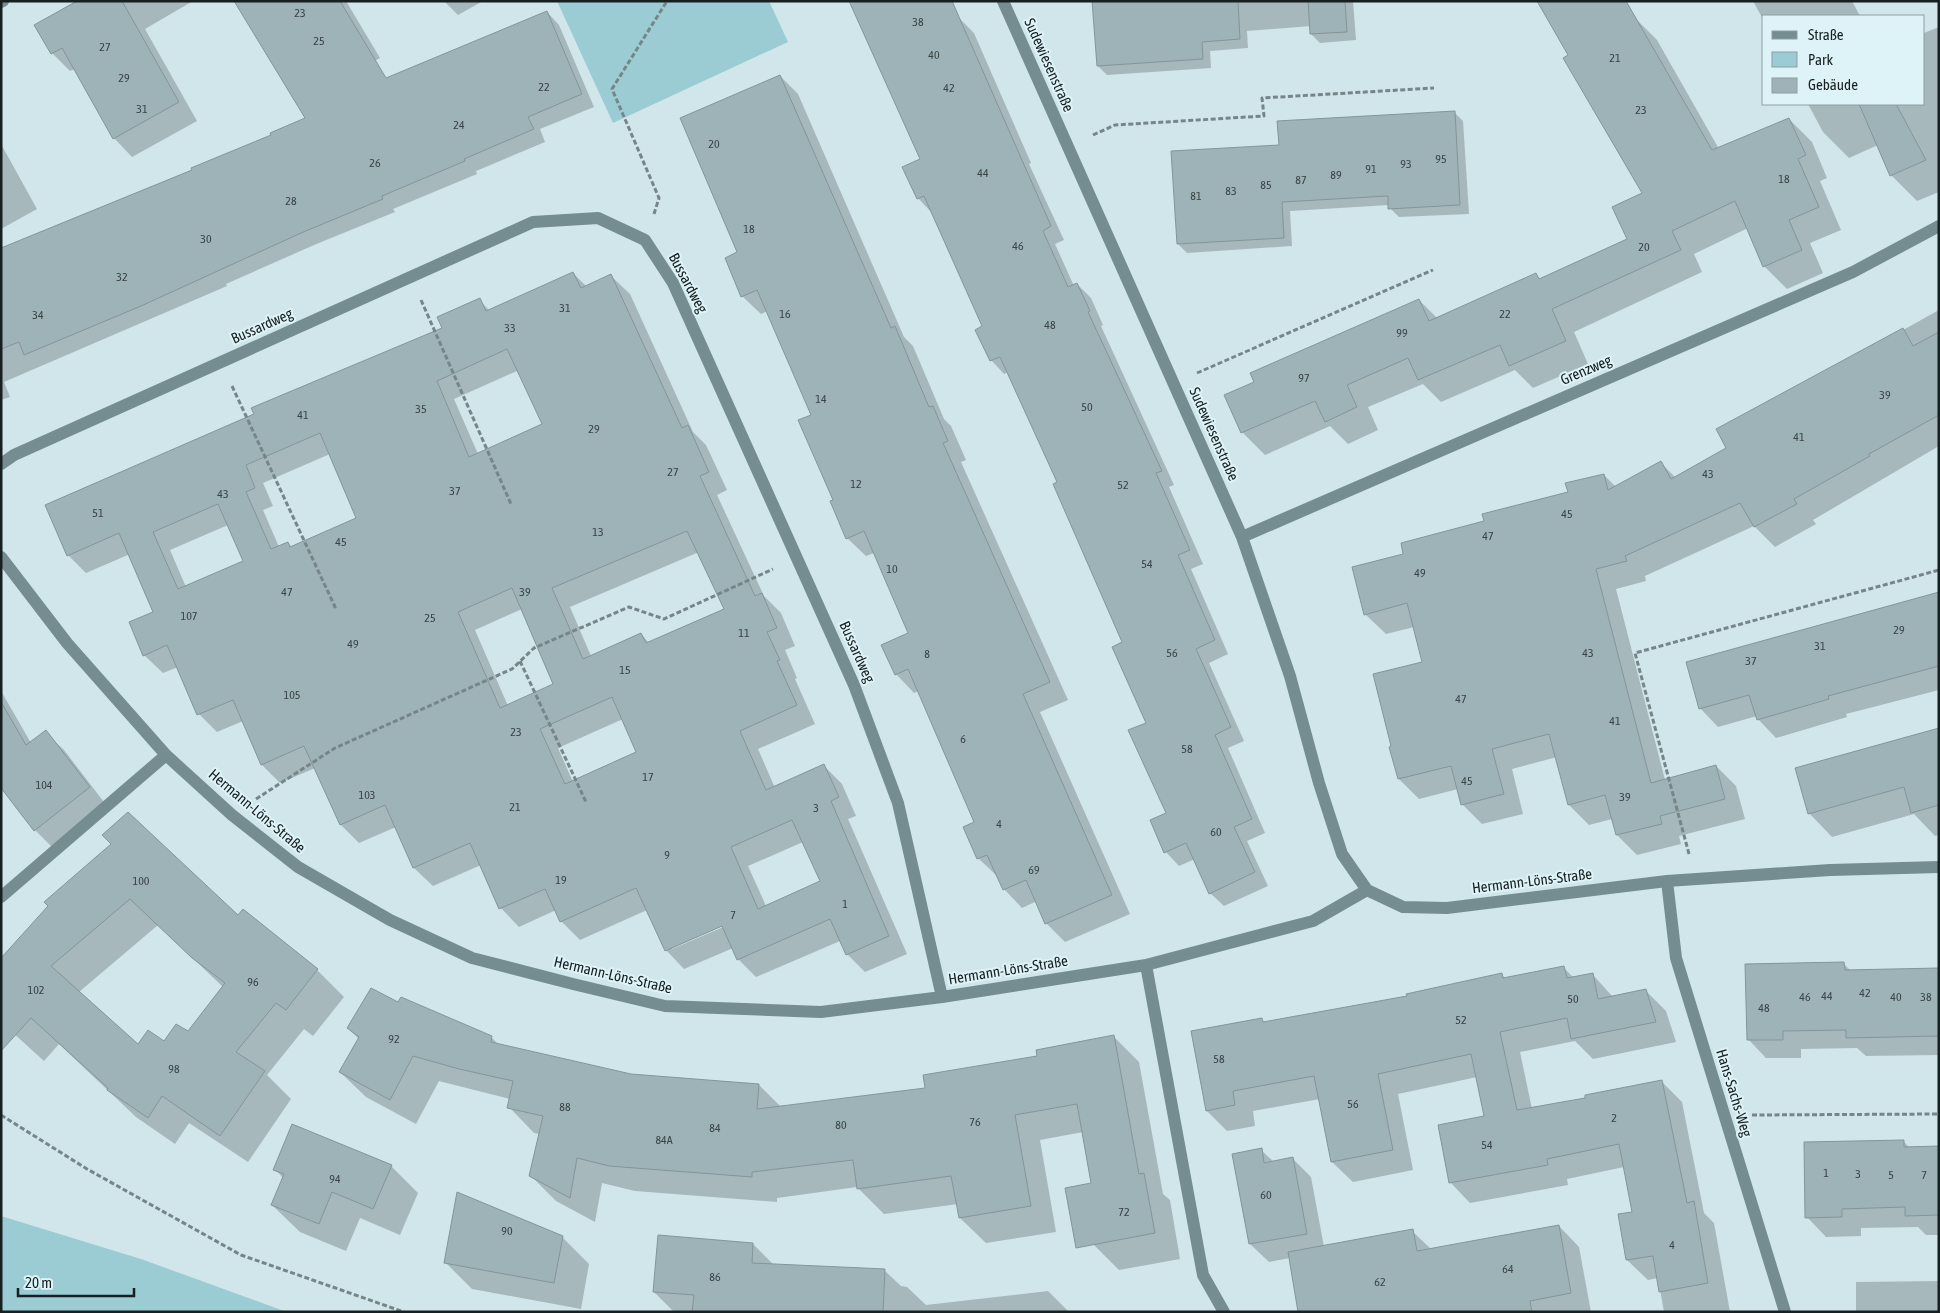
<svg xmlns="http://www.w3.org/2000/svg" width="1940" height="1313" font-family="'Asap Condensed',sans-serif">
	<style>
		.green { fill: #9bccd4 }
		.shadow { fill: #0003; fill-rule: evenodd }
		.building { fill: #9eb3b7; stroke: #82969a; fill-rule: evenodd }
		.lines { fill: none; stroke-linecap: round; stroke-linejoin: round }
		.path { stroke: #768688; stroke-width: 3; stroke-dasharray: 5 2.5; stroke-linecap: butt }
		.minor { stroke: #758d91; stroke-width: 12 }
		.labels { text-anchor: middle; stroke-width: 4; stroke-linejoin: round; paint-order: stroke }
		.number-label { font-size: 12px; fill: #394446 }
		.street-label { font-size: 15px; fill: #171f20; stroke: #ddf3f7 }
	</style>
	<rect width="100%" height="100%" fill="#d0e6ea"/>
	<!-- green -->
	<path class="green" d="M557 1H769L788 42 613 123Z
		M1 1216 141 1259 287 1312H1Z"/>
	<!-- shadow -->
	<path class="shadow" d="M79 1H193L145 29 197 121 132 157 114 138 75 69 70 71 52 53Z
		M236 1H346L380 58 304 101Z
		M444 1H483L458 15Z
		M1094 1H1353L1356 40 1320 43 1311 34V26L1247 31 1248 48 1210 51 1211 68 1107 75 1098 66Z
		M1753 1H1852L1860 16H1764V21Z
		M547 12 559 25 594 107 540 129 545 142 476 171 477 174 393 209 395 212 314 245 226 284 227 286 4 382 10 397 1 400V250L193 171Z
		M1635 18 1657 40 1719 149 1789 119 1812 142 1827 178 1820 181 1841 230 1810 243 1823 273 1787 289 1764 266 1748 228 1694 254 1702 272 1574 332 1588 364 1533 388 1515 370 1441 402 1423 384 1368 407 1378 430 1348 444 1330 426 1265 455 1242 432 1419 300 1437 318 1536 275 1541 280 1629 240 1644 194Z
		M960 19 974 33 991 72 1031 163 1029 164 1064 240 1055 244 1074 286 1077 284 1091 298 1103 325 1101 326 1174 485 1169 487 1203 564 1191 569 1228 654 1209 663 1244 741 1228 748 1265 833 1247 841 1268 886 1224 906 1210 893 1195 859 1179 866 1166 852 1168 814 1148 723 1124 643 1059 483 1008 372 1004 374 991 360 984 327 931 212 918 198 922 160Z
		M1939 27V192L1917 201 1891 175 1878 145 1849 158 1823 132 1808 104H1924V33Z
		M780 76 798 94 904 337 913 346 944 419 951 426 966 460 961 462 1068 700 1040 712 1130 914 1065 942 1046 923 1037 901 1022 908 1004 889 997 876 978 858 976 823 918 691 914 693 896 674 910 634 874 553 866 556 847 538 834 500 812 415 768 311 761 314 742 296 739 253Z
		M1454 112 1463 121 1469 214 1399 217 1390 208 1389 205 1290 211 1292 246 1187 253 1178 244 1280 146Z
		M1 144 37 209 1 229Z
		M573 273 587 287 611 276 630 294 693 432 706 445 727 490 717 495 764 596 781 613 795 646 785 650 797 678 795 679 815 724 758 749 775 788 824 766 842 784 856 816 848 819 907 954 865 972 847 954 840 941 756 977 738 959 733 948 684 969 666 950 647 910 580 940 561 921 556 910 519 927 501 908 481 865 433 886 414 868 396 827 359 843 341 825 315 768 280 783 262 765 243 721 217 732 199 714 178 667 163 673 144 655 155 612 130 554 86 573 68 555 255 415 443 328 479 300 490 311ZM519 370 543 424 478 454 454 399ZM330 454 358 518 292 547 288 543 279 547 263 510 273 506 263 483ZM228 525 244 562 186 587 170 550ZM699 552 726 610 649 643 641 634 591 656 570 607ZM522 609 555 685 508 706 475 630ZM623 719 638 753 573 782 558 748ZM803 842 822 882 766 906 748 866ZM727 923 728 925 672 949V946Z
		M1939 310V446L1813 520 1816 524 1775 547 1754 526 1645 576 1646 581 1616 589 1665 780 1716 766 1736 786 1745 819 1679 836 1681 844 1637 855 1617 835 1612 819 1589 825 1569 805 1557 757 1512 769 1523 814 1482 824 1462 804 1458 789 1419 799 1399 779 1424 662 1414 627 1386 634 1365 614 1405 555 1485 522 1569 493 1604 475 1616 487 1661 463 1676 478 1728 449 1869 349Z
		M1939 598V690L1846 714 1847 717 1776 738 1758 719 1757 716 1718 727 1700 708Z
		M1 691 31 743 45 732 64 750 107 806 53 848 35 830 1 786Z
		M1939 730V835L1935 836 1914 814 1832 837 1809 813Z
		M113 844 238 917 243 911 317 970 344 997 313 1036 304 1029 267 1075 291 1099 248 1162 189 1123 175 1144 136 1117 59 1044 44 1061 1 1022ZM158 925 223 987 188 1033 165 1043 138 1046 79 992Z
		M1844 964 1851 971 1939 969V1055L1866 1056 1857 1048 1801 1049V1058H1766L1748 1039Z
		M1564 968 1574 978 1593 975 1613 997 1646 991 1666 1011 1676 1042 1593 1059 1575 1041 1520 1052 1532 1109 1587 1099 1661 1081 1682 1102 1704 1213 1714 1223 1730 1312H1664L1658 1278 1648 1280 1627 1260 1633 1213 1624 1167 1567 1179 1568 1185 1470 1203 1450 1182 1486 1117 1477 1077 1398 1094 1413 1170 1353 1182 1332 1162 1320 1099 1253 1111 1255 1126 1227 1131 1207 1111 1262 1020 1265 1023 1408 997 1501 974 1506 979Z
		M398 1004 491 1037 499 1045 630 1075 759 1085 781 1107 926 1089 1114 1037 1139 1062 1163 1194 1170 1200 1180 1259 1119 1270 1093 1244 1092 1184 1083 1132 1040 1140 1056 1232 986 1243 960 1218 958 1204 884 1214 857 1187 777 1198V1202L635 1191 602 1183 595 1222 556 1201 530 1175 540 1134 534 1133 509 1107 510 1099 439 1081 416 1124 366 1097 340 1072 359 1039 348 1028Z
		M1903 1141 1910 1148H1939V1235H1926L1918 1227 1861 1228V1236L1826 1237 1807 1217Z
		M1261 1150 1274 1162 1292 1158 1311 1177 1324 1247 1412 1231 1431 1249 1559 1226 1579 1247 1591 1312H1300L1290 1258 1269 1262 1250 1244Z
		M391 1166 418 1193 400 1235 360 1218 346 1251 300 1232 272 1205 283 1178 275 1169Z
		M562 1237 589 1264 581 1309 472 1289 445 1262Z
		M753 1244 775 1266 885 1271 901 1286 907 1287 926 1305 1048 1291 1069 1312H674L654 1292Z
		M1939 1281V1312H1856V1282Z"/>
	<!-- building -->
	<path class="building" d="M77 1H122L179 102 113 139 62 48 51 54 34 25Z
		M234 1H340L386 78 547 11 582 94 528 117 534 129 464 159 465 161 382 196 383 199 301 233 141 306 24 355 19 342 1 349V248L192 170 191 168 271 135 270 133 305 118Z
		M849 1H952L1051 226 1043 231 1068 287 1077 283 1090 311 1088 312 1162 471 1156 473 1190 550 1178 555 1215 640 1196 649 1231 727 1215 735 1252 819 1234 827 1255 872 1209 894 1186 843 1164 853 1150 820 1166 813 1128 730 1146 723 1112 647 1122 642 1053 484 1057 482 1000 357 990 361 975 330 982 326 924 196 917 199 902 167 920 159Z
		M1092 1H1238L1240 39 1202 42 1203 59 1097 66Z
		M1308 1H1345L1347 32 1310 34Z
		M1537 1H1626L1712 150 1789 118 1806 155 1798 159 1819 207 1789 220 1802 250 1763 267 1735 201 1672 231 1681 250 1552 309 1566 341 1509 366 1500 345 1418 380 1408 358 1347 385 1357 407 1325 422 1315 401 1241 433 1224 395 1254 382 1250 373 1419 299 1429 321 1536 273 1539 279 1627 239 1612 207 1642 193 1563 58 1568 55Z
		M780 75 891 328 895 326 929 407 933 406 948 441 943 443 1050 682 1023 694 1112 895 1045 924 1026 880 1003 890 987 855 977 859 963 827 974 822 908 669 895 675 881 645 908 633 864 531 846 539 830 501 833 500 798 420 811 415 757 290 741 297 725 258 737 252 680 118Z
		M1859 104H1896L1926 160 1890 176Z
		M1455 111 1460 205 1388 209V196L1282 202 1284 238 1177 244 1171 151 1279 145 1277 121Z
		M573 272 581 288 611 274 682 428 688 425 709 472 700 476 755 596 762 593 777 628 767 632 780 660 777 661 797 705 740 731 766 790 824 764 839 797 831 801 889 936 846 955 830 919 737 960 722 926 665 951 636 888 560 922 545 889 499 909 470 843 413 868 385 805 340 825 304 746 261 765 233 700 197 715 167 645 143 656 129 622 153 612 119 533 67 556 45 505 254 414 251 408 442 328 437 317 480 298 486 311ZM507 349 542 424 469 457 437 381ZM320 433 356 518 290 547 288 542 271 549 246 492 255 488 246 465ZM218 504 243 561 178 589 153 532ZM687 531 724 609 646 643 641 633 583 659 552 588ZM512 588 553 684 500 708 458 612ZM612 697 636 752 565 784 540 729ZM792 820 820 881 758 909 731 847Z
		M1903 328 1913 346 1939 332V415L1869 454 1870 456 1794 499 1797 504 1754 527 1740 503 1625 556 1627 561 1596 569 1651 783 1716 765 1725 799 1660 816 1662 824 1616 835 1605 795 1568 805 1549 734 1492 749 1504 794 1461 805 1451 766 1398 779 1389 747 1391 746 1373 674 1422 662 1407 603 1364 615 1352 567 1403 554 1401 543 1484 521 1482 514 1568 492 1565 483 1604 474 1608 490 1661 461 1671 479 1726 448 1716 429Z
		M1939 592V666L1828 696 1829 699 1757 720 1749 695 1699 709 1686 662Z
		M1 702 26 745 46 730 90 787 34 831 1 788Z
		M1939 728V805L1911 813 1904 787 1808 814 1795 768Z
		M128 812 238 915 243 909 318 969 286 1010 276 1003 236 1052 265 1071 220 1136 162 1096 148 1118 107 1090 108 1088 31 1018 1 1051V958L48 906 44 902 111 844 102 835ZM130 899 192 958 225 983 188 1031 176 1024 164 1041 148 1030 138 1044 51 966Z
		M1844 962 1845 970 1939 968V1036L1846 1038V1030L1783 1031V1040H1747L1745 964Z
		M1564 966 1567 978 1593 973 1598 999 1646 989 1656 1022 1571 1039 1567 1018 1500 1032 1517 1110 1585 1098V1095L1662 1080 1687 1203 1694 1201 1708 1283 1659 1292 1653 1256 1626 1260 1618 1214 1632 1212 1619 1144 1547 1159 1548 1165 1449 1183 1438 1125 1484 1116 1471 1054 1378 1074 1393 1150 1331 1162 1314 1076 1233 1091 1235 1105 1206 1111 1191 1031 1262 1018 1263 1022 1407 996 1406 994 1502 973 1503 978Z
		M371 988 398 1002 401 997 492 1036 491 1042 631 1074 759 1084 757 1109 925 1088 923 1075 1037 1056 1036 1050 1114 1035 1139 1174 1144 1173 1155 1233 1076 1248 1065 1188 1091 1183 1077 1104 1015 1115 1031 1206 959 1218 951 1176 857 1189 853 1160 752 1172V1177L609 1166 577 1158 570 1198 529 1176 543 1116 507 1108 513 1081 459 1069 413 1056 390 1100 339 1072 359 1037 347 1028Z
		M292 1124 392 1165 373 1209 332 1192 319 1224 271 1205 284 1174 273 1170Z
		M1904 1140V1147L1939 1146V1215L1905 1216V1207L1842 1209V1217L1805 1218 1804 1142Z
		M1262 1148 1264 1163 1293 1157 1307 1234 1249 1244 1232 1154Z
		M457 1192 563 1236 554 1283 444 1263Z
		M1559 1225 1571 1293 1530 1301 1532 1312H1298L1288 1252 1413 1229 1417 1251Z
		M658 1235 753 1243 752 1263 885 1269 883 1312H692L694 1295 653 1292Z"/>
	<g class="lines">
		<!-- path -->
		<path class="path" d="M1093 135 1115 125 1264 116 1262 98 1434 88
			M654 214 659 198 612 89 667 1
			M421 300 511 504
			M1197 373 1433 270
			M232 386 336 609
			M520 661 586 802
			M256 799 335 748 512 669 534 648 629 607 664 619 773 569
			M1689 854 1635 653 1939 570
			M1 1115 87 1169 241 1255 404 1312
			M1752 1115 1939 1114"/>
		<!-- minor -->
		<path class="minor" d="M1003 1 1242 537 1290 676 1319 783 1342 854 1367 890 1403 907 1447 908 1667 881 1830 870 1939 867
			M1 2 3 1
			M1 464 14 455 533 222 598 218 645 240 673 283 854 685 898 803 942 997
			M1242 537 1853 272 1939 226
			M1 557 67 643 166 755 232 815 298 867 390 920 472 958 573 984 665 1006 821 1012 942 997 1146 965 1313 921 1367 890
			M1667 881 1676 958 1785 1312
			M1 897 166 755
			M1146 965 1203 1275 1224 1312"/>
	</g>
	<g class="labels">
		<!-- number labels -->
		<g class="number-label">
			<text x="300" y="17">23</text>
			<text x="918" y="26">38</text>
			<text x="319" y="45">25</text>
			<text x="105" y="51">27</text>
			<text x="934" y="59">40</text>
			<text x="1615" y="62">21</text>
			<text x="124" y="82">29</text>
			<text x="544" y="91">22</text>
			<text x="949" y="92">42</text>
			<text x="142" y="113">31</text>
			<text x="1641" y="114">23</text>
			<text x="459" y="129">24</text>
			<text x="714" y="148">20</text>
			<text x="1441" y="163">95</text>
			<text x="375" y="167">26</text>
			<text x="1406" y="168">93</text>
			<text x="1371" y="173">91</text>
			<text x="983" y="177">44</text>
			<text x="1336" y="179">89</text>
			<text x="1784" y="183">18</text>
			<text x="1301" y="184">87</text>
			<text x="1266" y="189">85</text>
			<text x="1231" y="195">83</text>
			<text x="1196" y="200">81</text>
			<text x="291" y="205">28</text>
			<text x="749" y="233">18</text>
			<text x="206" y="243">30</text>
			<text x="1018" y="250">46</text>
			<text x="1644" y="251">20</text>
			<text x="122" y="281">32</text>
			<text x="565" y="312">31</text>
			<text x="785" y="318">16</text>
			<text x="1505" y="318">22</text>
			<text x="38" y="319">34</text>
			<text x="1050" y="329">48</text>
			<text x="510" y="332">33</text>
			<text x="1402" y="337">99</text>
			<text x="1304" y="382">97</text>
			<text x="1885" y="399">39</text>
			<text x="821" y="403">14</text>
			<text x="1087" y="411">50</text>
			<text x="421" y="413">35</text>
			<text x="303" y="419">41</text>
			<text x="594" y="433">29</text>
			<text x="1799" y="441">41</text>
			<text x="673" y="476">27</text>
			<text x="1708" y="478">43</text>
			<text x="856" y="488">12</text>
			<text x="1123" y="489">52</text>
			<text x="455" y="495">37</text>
			<text x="223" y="498">43</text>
			<text x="98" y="517">51</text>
			<text x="1567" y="518">45</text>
			<text x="598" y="536">13</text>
			<text x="1488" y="540">47</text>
			<text x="341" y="546">45</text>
			<text x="1147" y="568">54</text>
			<text x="892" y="573">10</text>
			<text x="1420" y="577">49</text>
			<text x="287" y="596">47</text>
			<text x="525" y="596">39</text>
			<text x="189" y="620">107</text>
			<text x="430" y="622">25</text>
			<text x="1899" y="634">29</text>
			<text x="744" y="637">11</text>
			<text x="353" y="648">49</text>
			<text x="1820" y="650">31</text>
			<text x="1172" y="657">56</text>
			<text x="1588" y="657">43</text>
			<text x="927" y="658">8</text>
			<text x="1751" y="665">37</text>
			<text x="625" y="674">15</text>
			<text x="292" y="699">105</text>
			<text x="1461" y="703">47</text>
			<text x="1615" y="725">41</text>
			<text x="516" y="736">23</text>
			<text x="963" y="743">6</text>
			<text x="1187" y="753">58</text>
			<text x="648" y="781">17</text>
			<text x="1467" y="785">45</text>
			<text x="44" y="789">104</text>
			<text x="367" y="799">103</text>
			<text x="1625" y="801">39</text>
			<text x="515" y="811">21</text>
			<text x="816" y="812">3</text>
			<text x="999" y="828">4</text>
			<text x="1216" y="836">60</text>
			<text x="667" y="859">9</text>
			<text x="1034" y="874">69</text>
			<text x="561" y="884">19</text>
			<text x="141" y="885">100</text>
			<text x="845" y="908">1</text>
			<text x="733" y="919">7</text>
			<text x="253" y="986">96</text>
			<text x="36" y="994">102</text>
			<text x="1865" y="997">42</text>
			<text x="1827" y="1000">44</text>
			<text x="1805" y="1001">46</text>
			<text x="1896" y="1001">40</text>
			<text x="1926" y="1001">38</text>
			<text x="1573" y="1003">50</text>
			<text x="1764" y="1012">48</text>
			<text x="1461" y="1024">52</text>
			<text x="394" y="1043">92</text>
			<text x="1219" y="1063">58</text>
			<text x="174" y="1073">98</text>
			<text x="1353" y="1108">56</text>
			<text x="565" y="1111">88</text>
			<text x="1614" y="1122">2</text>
			<text x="975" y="1126">76</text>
			<text x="841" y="1129">80</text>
			<text x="715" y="1132">84</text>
			<text x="664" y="1144">84A</text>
			<text x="1487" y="1149">54</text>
			<text x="1826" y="1177">1</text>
			<text x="1858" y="1178">3</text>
			<text x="1891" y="1179">5</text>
			<text x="1924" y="1179">7</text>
			<text x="335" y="1183">94</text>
			<text x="1266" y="1199">60</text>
			<text x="1124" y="1216">72</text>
			<text x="507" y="1235">90</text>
			<text x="1672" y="1249">4</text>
			<text x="1508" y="1273">64</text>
			<text x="715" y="1281">86</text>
			<text x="1380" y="1286">62</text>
		</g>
		<!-- street labels -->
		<g class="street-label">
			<text transform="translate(1049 65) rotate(66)" y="5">Sudewiesenstraße</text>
			<text transform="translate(688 283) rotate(62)" y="5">Bussardweg</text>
			<text transform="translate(262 326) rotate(-24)" y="5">Bussardweg</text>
			<text transform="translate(1586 370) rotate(-23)" y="5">Grenzweg</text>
			<text transform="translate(1214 434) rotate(66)" y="5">Sudewiesenstraße</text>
			<text transform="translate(857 652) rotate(66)" y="5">Bussardweg</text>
			<text transform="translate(257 811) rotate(40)" y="5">Hermann-Löns-Straße</text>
			<text transform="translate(1532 881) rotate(-7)" y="5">Hermann-Löns-Straße</text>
			<text transform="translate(1008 970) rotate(-9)" y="5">Hermann-Löns-Straße</text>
			<text transform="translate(613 975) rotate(13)" y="5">Hermann-Löns-Straße</text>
			<text transform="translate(1734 1093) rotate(73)" y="5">Hans-Sachs-Weg</text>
		</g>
	</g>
	<!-- border -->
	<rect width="1940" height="1313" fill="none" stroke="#171f20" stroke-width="5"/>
	<!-- legend -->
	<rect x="1762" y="15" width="162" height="90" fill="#ddf3f7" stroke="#8e9ea1"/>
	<rect x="1772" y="31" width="25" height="8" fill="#758d91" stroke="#8e9ea1"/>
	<text x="1808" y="40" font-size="15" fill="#171f20">Straße</text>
	<rect x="1772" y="52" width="25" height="15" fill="#9bccd4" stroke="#8e9ea1"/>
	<text x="1808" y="65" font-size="15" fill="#171f20">Park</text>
	<rect x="1772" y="78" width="25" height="15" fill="#9eb3b7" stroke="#8e9ea1"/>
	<text x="1808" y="90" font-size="15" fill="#171f20">Gebäude</text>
	<!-- scale -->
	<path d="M18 1288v8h116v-8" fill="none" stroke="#171f20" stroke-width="2.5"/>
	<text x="25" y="1288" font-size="15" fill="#171f20" stroke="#ddf3f7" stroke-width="4" paint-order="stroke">20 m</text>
</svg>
